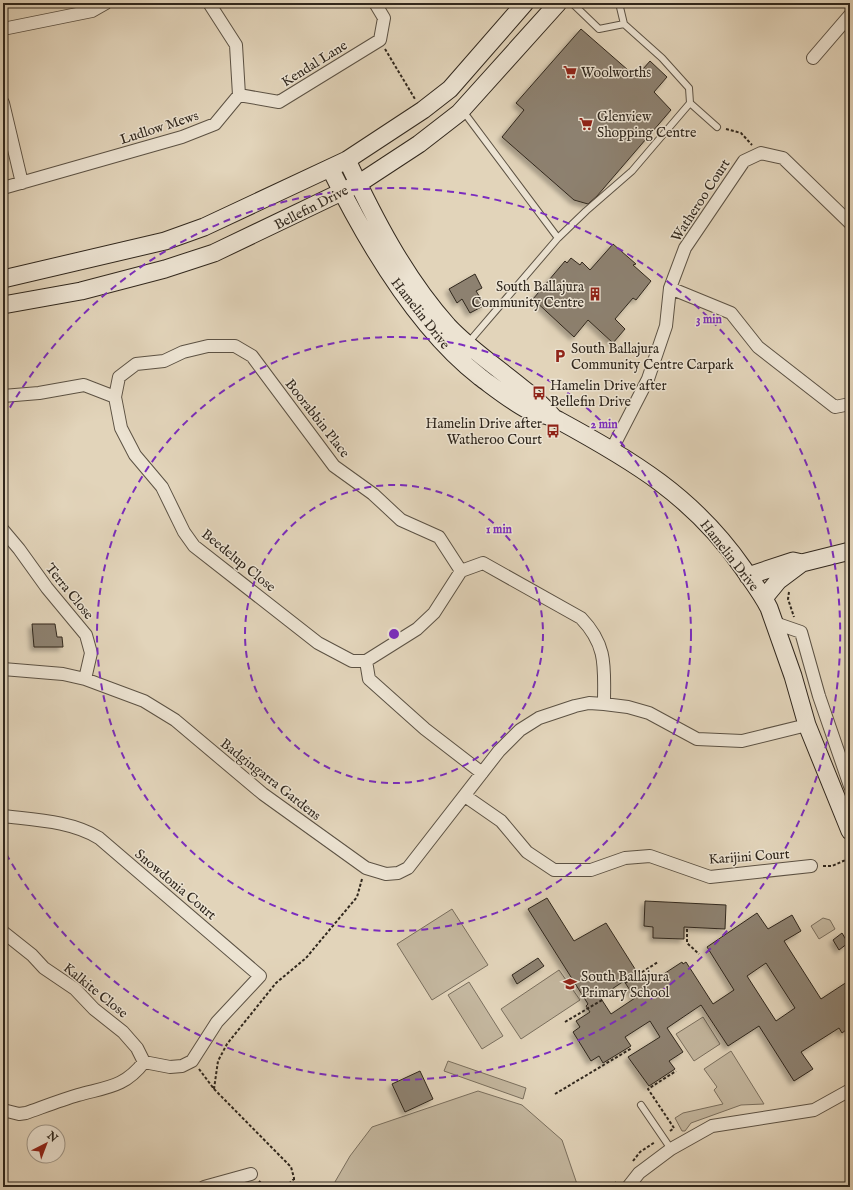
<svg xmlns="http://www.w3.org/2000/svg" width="853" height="1190" font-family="'IM FELL English',serif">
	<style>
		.green { fill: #c4b79f; stroke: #7a6f5e }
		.building { fill: #8d816f; stroke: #30271d; fill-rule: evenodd; filter: url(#shadow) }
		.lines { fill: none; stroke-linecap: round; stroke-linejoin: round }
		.lane-casing { stroke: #5c5244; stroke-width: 8 }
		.street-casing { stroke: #5c5244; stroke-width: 14 }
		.secondary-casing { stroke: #30271d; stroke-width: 19 }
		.path { stroke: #30271d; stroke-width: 2; stroke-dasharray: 3 2; stroke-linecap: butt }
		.lane { stroke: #ece3d2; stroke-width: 6 }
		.street { stroke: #ece3d2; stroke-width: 12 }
		.secondary { stroke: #ece3d2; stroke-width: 17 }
		.ring { fill: none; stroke: #7b2cbf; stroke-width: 2; stroke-dasharray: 7 5 }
		.labels { text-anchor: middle; stroke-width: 3; stroke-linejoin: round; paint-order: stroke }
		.street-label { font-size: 14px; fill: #30271d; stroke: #ece3d2 }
		.poi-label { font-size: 14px; fill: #30271d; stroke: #ece3d2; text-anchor: start }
		.centre { fill: #7b2cbf; stroke: #ece3d2; stroke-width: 2 }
		.ring-label { font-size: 12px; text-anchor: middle; font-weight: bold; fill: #7b2cbf; stroke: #ece3d2; stroke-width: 3; stroke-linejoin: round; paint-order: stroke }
	</style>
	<defs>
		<filter id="shadow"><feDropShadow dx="-3.5" dy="3.5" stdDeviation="2" flood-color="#0004"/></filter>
	</defs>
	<rect width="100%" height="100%" fill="#e2d4ba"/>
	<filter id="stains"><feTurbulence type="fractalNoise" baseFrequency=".005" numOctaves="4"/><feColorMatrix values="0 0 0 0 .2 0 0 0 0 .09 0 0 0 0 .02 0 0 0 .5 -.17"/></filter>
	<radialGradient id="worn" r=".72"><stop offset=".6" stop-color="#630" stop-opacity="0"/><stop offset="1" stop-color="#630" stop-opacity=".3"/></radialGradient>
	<!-- green -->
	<path class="green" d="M452 909 488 965 432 1000 397 944Z
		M823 918 830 920 835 929 819 939 811 926Z
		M559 970 580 1000 521 1039 501 1009Z
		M469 982 503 1036 482 1049 448 995Z
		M703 1017 720 1044 694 1061 676 1034Z
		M731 1051 764 1104 741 1105 691 1123 685 1131H682L675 1118 683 1113 723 1104 714 1090 717 1087 704 1069Z
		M448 1061 526 1088 523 1099 444 1071Z
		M478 1091 522 1105 562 1140 578 1187H332L350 1156 372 1127Z"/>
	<!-- building -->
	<path class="building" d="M581 29 636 77 650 61 667 77 654 92 671 110 597 196 588 204 574 200 502 137 524 110 516 103Z
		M613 244 636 264 633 265 651 281 636 300 633 298 615 319 625 329 613 343 588 320 574 337 533 299 565 261 567 263 571 258 580 265 582 262 590 270Z
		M475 274 482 288 476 291 485 305 470 313 462 299 457 303 449 289Z
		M32 624H55L57 637H62L63 647H34Z
		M547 898 574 941 606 923 642 980 649 976 653 981 682 962 683 964 686 962 713 1004 734 990 707 947 757 913 768 929 792 915 801 931 784 941 821 999 850 980V1027L842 1033 839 1028 801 1052 813 1069 794 1081 759 1026 728 1046 701 1005 667 1028 683 1052 669 1061 675 1069 649 1086 628 1057 660 1037 650 1021 625 1037 631 1046 603 1063 599 1056 591 1061 573 1032 580 1027 576 1021 590 1012 586 1006 588 1004 528 909ZM766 963 795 1008 776 1021 747 976ZM624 981 635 998 611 1014 600 997Z
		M645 901 726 905 725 929 684 927V939L653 938V927L644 926Z
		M842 933 848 943 839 950 833 940Z
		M538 958 544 966 517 984 512 975Z
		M420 1071 433 1099 405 1112 392 1084Z"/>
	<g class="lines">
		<!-- lane casing -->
		<g class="lane-casing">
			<path id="lane" d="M572 3 599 29 624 24
				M690 103 717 127
				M463 111 558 238 468 343
				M558 238 586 211 632 171 690 103 689 88 662 58 624 24 619 3
				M641 1105 671 1149"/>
		</g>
		<!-- street casing -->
		<g class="street-casing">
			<path id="street" d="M3 29 92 11 106 3
				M813 58 850 15
				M239 95 279 102 380 40 384 18 375 3
				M3 103 22 183
				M3 188 182 137 215 124 239 95 236 45 209 3
				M670 288 731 313 758 347 835 407 850 404
				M3 396 39 393 84 385 115 397
				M612 449 648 379 666 326 670 288 685 248 744 161 761 153 783 158 850 223
				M3 530 19 549 47 588 86 635 91 653 85 679
				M461 571 434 613 417 629 366 661H352L318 643 194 546 184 532 162 487 135 455 121 428 115 397 119 377 136 364 164 361 183 352 208 346H235L252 356 334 466 373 494 401 520 439 537 461 571 483 563 581 618C608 646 604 668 604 704
				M775 623 801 632 819 696 850 786
				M366 661 369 679 425 729 482 773
				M3 669 63 674 85 679 144 701 175 720 263 794 366 868 386 874 398 873 408 868 499 751 520 730 539 718 575 706 589 703 604 704 628 707 649 713 697 739 742 741 807 725
				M465 796 501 821 527 852 554 870H591L625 858 650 856 710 877 811 866
				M3 816C36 820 71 821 99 838L260 976 217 1022 192 1061 182 1066 170 1067 144 1062C125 1087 107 1087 78 1095 61 1100 43 1107 26 1113L19 1114 3 1110
				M3 932 32 955 44 968 75 989 94 1009 123 1032 137 1048 144 1062
				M204 1187 251 1174
				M628 1187 639 1173 671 1149 712 1126 814 1110 850 1090"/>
		</g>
		<!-- secondary casing -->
		<g class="secondary-casing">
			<path id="secondary" d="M347 160C374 218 405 278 448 326 480 360 522 382 553 417
				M330 168C365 239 417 328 480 377 495 388 511 401 528 410 537 415 548 414 558 420 633 461 693 496 743 568 752 581 762 594 769 608L793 676 807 725 850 831
				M3 279 165 241 204 227 347 160 423 110 450 89 525 3
				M3 305 81 291 165 269 214 253 358 184 419 144 459 113 558 3
				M748 576 793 561 802 563
				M764 598 778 581 802 563 850 551"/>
		</g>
		<!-- path -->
		<path class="path" d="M385 49 415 99
			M726 129 741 133 752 145
			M789 592 788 599 794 617
			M823 866H832L850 858
			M687 929V943L699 954
			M625 983 658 962
			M565 1022 602 1000
			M199 1069 214 1089 291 1167 294 1178V1187
			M214 1089 218 1061 227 1044 276 983 306 958 357 897 362 879
			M555 1094 632 1048
			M670 1131 674 1128 648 1089 676 1071
			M633 1161 640 1152 655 1142
			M259 1181 263 1185 275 1187
			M285 1187 294 1179
			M612 1187 616 1182"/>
		<!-- lane -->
		<use href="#lane" class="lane"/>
		<!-- street -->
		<use href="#street" class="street"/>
		<!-- secondary -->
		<use href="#secondary" class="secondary"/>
	</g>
	<!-- distance rings -->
	<g class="ring">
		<circle cx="394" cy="634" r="149"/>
		<circle cx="394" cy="634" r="297"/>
		<path d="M4 418A446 446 0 1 1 4 850"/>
	</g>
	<!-- icons -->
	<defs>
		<g id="supermarket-bare" transform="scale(1.08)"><path d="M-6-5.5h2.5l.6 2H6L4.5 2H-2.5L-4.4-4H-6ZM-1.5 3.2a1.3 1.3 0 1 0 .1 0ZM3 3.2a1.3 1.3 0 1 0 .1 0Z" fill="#8f2418" stroke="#ece3d2" stroke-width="2.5" paint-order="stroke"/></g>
		<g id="building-bare" transform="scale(1.08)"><path d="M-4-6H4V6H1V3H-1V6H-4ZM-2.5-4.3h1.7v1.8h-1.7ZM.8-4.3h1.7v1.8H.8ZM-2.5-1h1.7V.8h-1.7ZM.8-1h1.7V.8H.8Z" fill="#8f2418" stroke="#ece3d2" stroke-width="2.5" paint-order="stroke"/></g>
		<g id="parking-bare" transform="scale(1.08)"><path d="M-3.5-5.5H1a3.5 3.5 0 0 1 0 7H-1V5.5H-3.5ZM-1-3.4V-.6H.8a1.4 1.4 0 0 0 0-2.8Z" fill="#8f2418" stroke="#ece3d2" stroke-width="2.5" paint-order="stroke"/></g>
		<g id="bus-bare" transform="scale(1.08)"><path d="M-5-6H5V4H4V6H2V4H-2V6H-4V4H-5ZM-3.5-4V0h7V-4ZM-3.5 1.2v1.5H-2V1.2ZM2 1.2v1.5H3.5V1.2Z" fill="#8f2418" stroke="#ece3d2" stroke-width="2.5" paint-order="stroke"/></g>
		<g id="school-bare" transform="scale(1.08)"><path d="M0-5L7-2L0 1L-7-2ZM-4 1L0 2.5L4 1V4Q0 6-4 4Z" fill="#8f2418" stroke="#ece3d2" stroke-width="2.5" paint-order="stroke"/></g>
	</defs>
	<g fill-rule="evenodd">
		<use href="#supermarket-bare" x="570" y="72"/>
		<use href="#supermarket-bare" x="586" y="124"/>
		<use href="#building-bare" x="595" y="294"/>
		<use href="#parking-bare" x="560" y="356"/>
		<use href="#bus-bare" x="539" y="393"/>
		<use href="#bus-bare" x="553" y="431"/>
		<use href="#school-bare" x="570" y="984"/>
	</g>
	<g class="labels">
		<!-- street labels -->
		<g class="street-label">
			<text transform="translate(314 63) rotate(-32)" y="5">Kendal Lane</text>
			<text transform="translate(159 127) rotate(-18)" y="5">Ludlow Mews</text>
			<text transform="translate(700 200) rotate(-57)" y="5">Watheroo Court</text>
			<text transform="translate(311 207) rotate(-27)" y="5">Bellefin Drive</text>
			<text transform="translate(421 313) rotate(52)" y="5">Hamelin Drive</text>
			<text transform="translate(318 418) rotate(52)" y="5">Boorabbin Place</text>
			<text transform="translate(730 555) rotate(52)" y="5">Hamelin Drive</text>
			<text transform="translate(239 560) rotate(39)" y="5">Beedelup Close</text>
			<text transform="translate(70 591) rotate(51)" y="5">Terra Close</text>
			<text transform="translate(271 779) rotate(38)" y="5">Badgingarra Gardens</text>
			<text transform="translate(749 856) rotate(-4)" y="5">Karijini Court</text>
			<text transform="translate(176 884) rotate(40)" y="5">Snowdonia Court</text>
			<text transform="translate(96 990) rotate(39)" y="5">Kalkite Close</text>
		</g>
		<!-- poi labels -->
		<g class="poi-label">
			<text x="581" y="77">Woolworths</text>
			<text x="597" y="121">Glenview<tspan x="597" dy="16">Shopping Centre</tspan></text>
			<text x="584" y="291" text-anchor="end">South Ballajura<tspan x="584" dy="16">Community Centre</tspan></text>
			<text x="571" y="353">South Ballajura<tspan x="571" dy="16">Community Centre Carpark</tspan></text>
			<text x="550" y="390">Hamelin Drive after<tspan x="550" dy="16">Bellefin Drive</tspan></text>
			<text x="542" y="428" text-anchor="end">Hamelin Drive after<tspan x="542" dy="16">Watheroo Court</tspan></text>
			<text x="581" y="981">South Ballajura<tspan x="581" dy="16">Primary School</tspan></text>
		</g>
	</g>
	<circle cx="394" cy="634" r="6" class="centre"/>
	<g class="ring-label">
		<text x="709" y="323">3 min</text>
		<text x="604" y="428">2 min</text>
		<text x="499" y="533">1 min</text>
	</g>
	<!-- margin -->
	<rect width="853" height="1190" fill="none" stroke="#e2d4ba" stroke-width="16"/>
	<rect x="4" y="4" width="845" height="1182" fill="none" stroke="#30271d" stroke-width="2"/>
	<rect x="8" y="8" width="837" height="1174" fill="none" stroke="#30271d"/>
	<!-- north arrow -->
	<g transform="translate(46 1144) rotate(42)"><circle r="19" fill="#ece3d2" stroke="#a1988a"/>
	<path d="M0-3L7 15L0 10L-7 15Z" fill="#8f2418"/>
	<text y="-6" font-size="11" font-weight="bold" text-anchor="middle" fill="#30271d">N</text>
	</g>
	<rect width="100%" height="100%" filter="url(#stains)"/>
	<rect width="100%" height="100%" fill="url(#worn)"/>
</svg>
